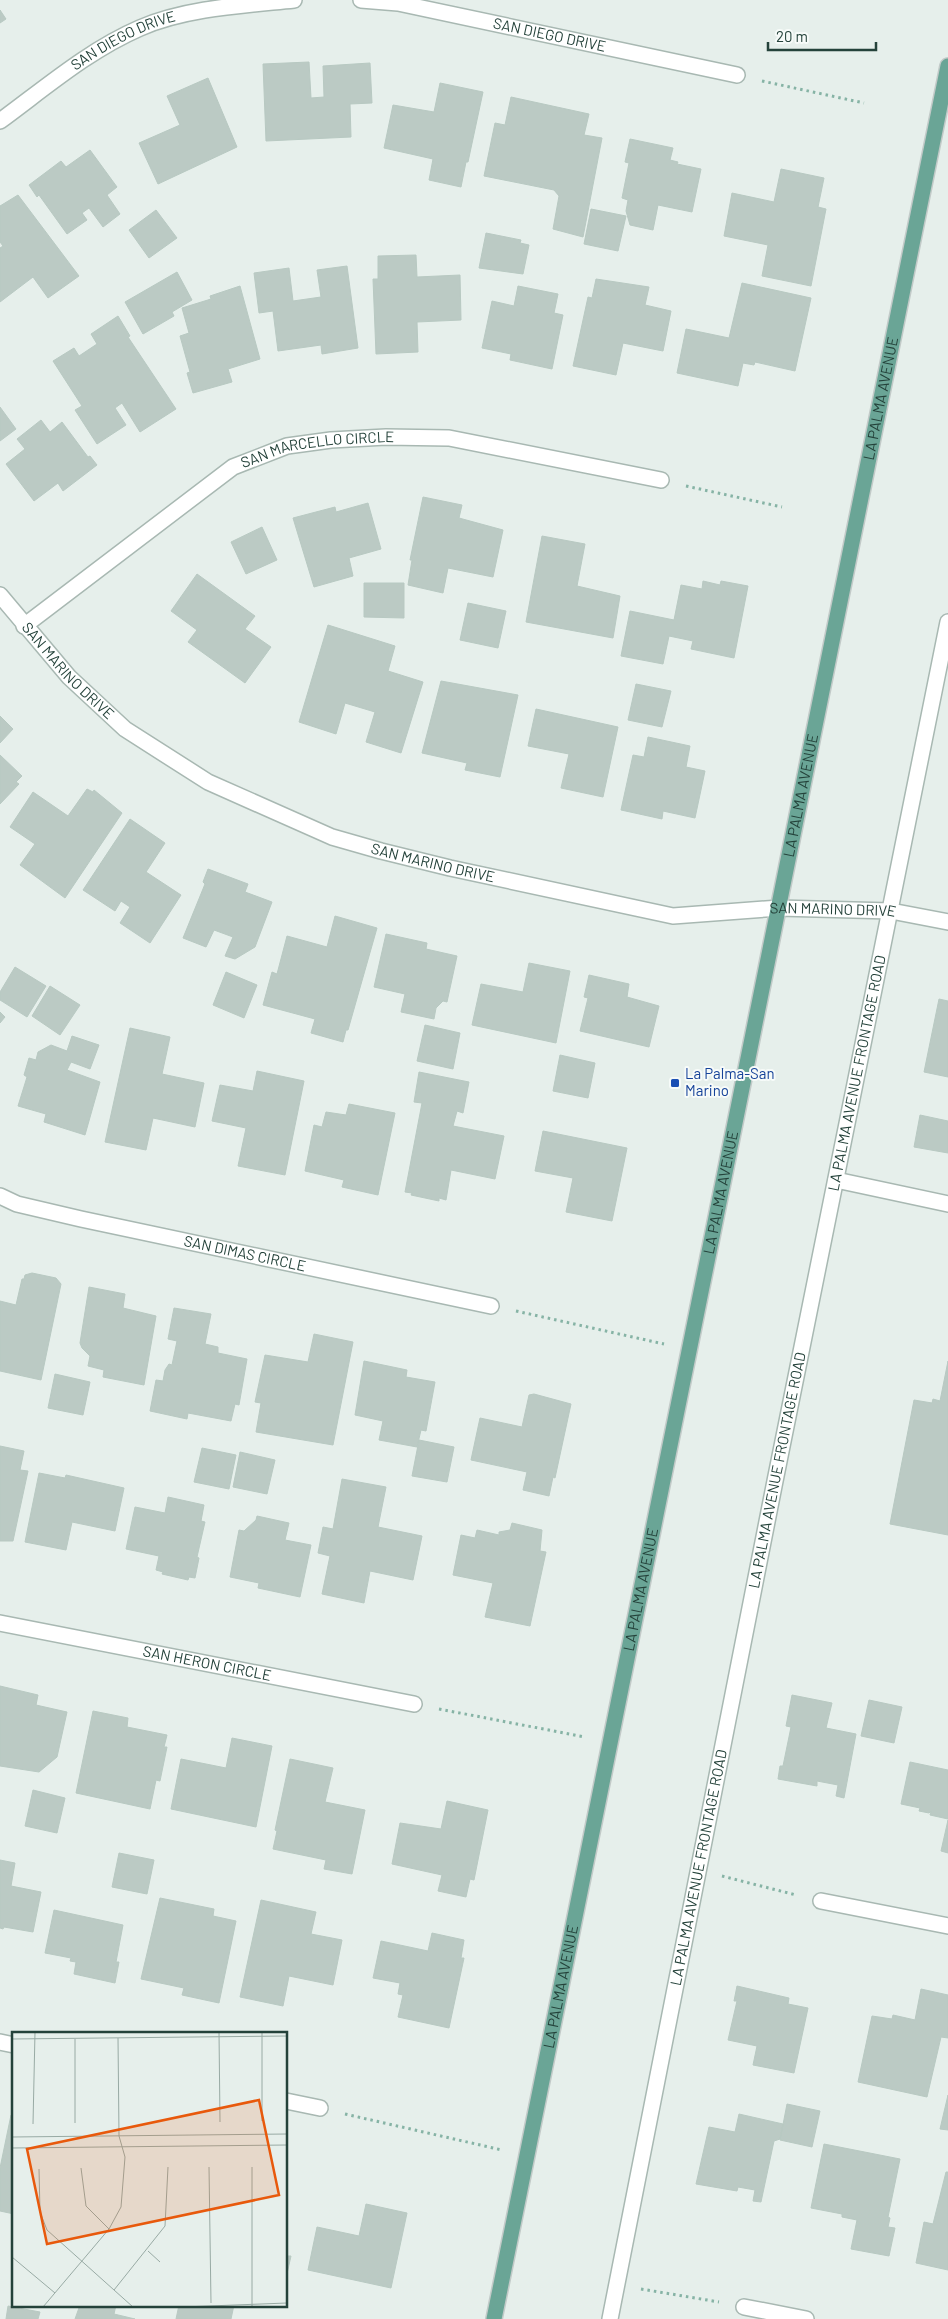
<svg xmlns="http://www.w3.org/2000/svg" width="948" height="2319" font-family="Barlow,sans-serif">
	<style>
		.building { fill: #bbcac4; stroke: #b8c9c2 }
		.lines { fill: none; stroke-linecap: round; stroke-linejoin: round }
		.lane-casing { stroke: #a8b8b2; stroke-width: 18 }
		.street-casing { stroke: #a8b8b2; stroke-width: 18 }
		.primary-casing { stroke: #c2cac8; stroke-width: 18 }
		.path { stroke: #86b3a5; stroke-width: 3; stroke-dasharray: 2.5 4; stroke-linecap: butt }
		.lane { stroke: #fff; stroke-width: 15 }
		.street { stroke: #fff; stroke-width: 15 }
		.primary { stroke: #6aa596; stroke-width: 15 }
		.transit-dot { fill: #1a4fb4; stroke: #f7fbf9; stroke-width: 2 }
		.labels { text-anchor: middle; stroke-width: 4; stroke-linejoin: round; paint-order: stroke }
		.street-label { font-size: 15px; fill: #24423a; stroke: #f7fbf9 }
		.transit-label { font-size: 15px; fill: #164399; stroke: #f7fbf9; text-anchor: start }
		.inset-road { fill: none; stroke: #98aaa4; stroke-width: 1 }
		.view { fill: #e8590c; fill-opacity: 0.15; stroke: #e8590c; stroke-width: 2.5 }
		.inset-edge { fill: none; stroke: #24423a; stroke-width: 2.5 }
	</style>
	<rect width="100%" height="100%" fill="#e6efeb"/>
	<!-- building -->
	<path class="building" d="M0 10 6 19 0 23Z
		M309 62 311 98 324 97 323 66 370 63 372 103 350 104 351 137 266 141 263 64Z
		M208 78 237 147 158 184 139 143 180 125 167 96Z
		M440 83 483 92 468 162H466L461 187 429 180 433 159 384 148 393 105 434 112Z
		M511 97 589 114 584 135 602 138 583 237 553 229 559 196 554 190 484 176 495 123 505 125Z
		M630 139 673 148 670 160 678 162 677 164 701 169 692 212 658 205 653 230 630 225 626 211 628 200 622 198 629 163 625 162Z
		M90 150 117 187 107 195 120 214 103 227 89 208 82 213 87 220 67 234 39 195 37 197 29 185 61 161 66 167Z
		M781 169 824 178 818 207 826 209 811 286 762 276 768 245 724 236 732 193 774 202Z
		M18 195 79 276 48 298 33 277 0 302V248L3 246 0 242V206Z
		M591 209 626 216 618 251 584 244Z
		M156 210 177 238 149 258 129 230Z
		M486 233 521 240 520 243 529 245 523 274 479 268Z
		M416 255 417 277 460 275 461 320 417 322 418 352 376 354 373 279H378V256Z
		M347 266 358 348 322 354 321 345 278 351 273 311 259 313 254 273 289 268 293 301 321 297 317 270Z
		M177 272 192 300 172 312 174 316 143 334 125 302Z
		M596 279 649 287 645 305 671 311 663 351 623 343 616 375 573 366 588 297 592 298Z
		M742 283 811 298 795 371 755 362 754 365 743 363 738 386 677 373 686 329 729 338Z
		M240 286 260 359 228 369 232 382 193 393 187 373 190 372 180 336 189 333 182 308 211 299 210 296Z
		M518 286 558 294 554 313 563 315 552 369 510 360 511 354 482 348 492 301 514 306Z
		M118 316 130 336 128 337 176 409 140 432 122 403 115 408 126 425 97 444 75 410 82 406 53 361 74 348 79 356 97 344 91 334Z
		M0 407 16 429 0 441Z
		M41 420 50 432 62 422 88 457 90 456 97 465 63 491 58 483 34 501 6 464 25 449 17 439Z
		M423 497 462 505 459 518 503 530 493 577 448 568 443 593 408 585 412 560H410Z
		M368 503 381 549 349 558 353 576 314 587 293 518 335 507 336 512Z
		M262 527 277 560 246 574 231 542Z
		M542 536 585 544 577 586 620 596 613 638 526 622Z
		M197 574 255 616 245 629 271 647 245 683 188 642 197 630 171 611Z
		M703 581 720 585 721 581 748 586 734 658 691 649 693 641 669 636 663 664 621 656 630 611 674 620 681 585 702 589Z
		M364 583H404V618L364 617Z
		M468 603 506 611 498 648 460 640Z
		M328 625 395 646 388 671 423 682 401 753 366 742 375 712 345 703 336 734 299 722Z
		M441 681 518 695 500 777 465 770 467 763 422 753Z
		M636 684 671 691 662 727 628 720Z
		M536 709 618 727 603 797 561 788 569 754 528 746Z
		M0 716 13 729 0 743Z
		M648 737 690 746 686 767 705 771 695 818 663 811 662 819 621 810 633 755 644 757Z
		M0 755 22 776 16 782 19 784 0 804Z
		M87 789 93 792 94 790 122 813 65 898 20 865 35 844 10 827 33 792 68 816Z
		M130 819 165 843 146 872 181 895 150 943 120 923 130 907 121 901 115 911 83 890Z
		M208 869 248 884 245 892 272 902 255 947 235 959 225 956 233 937 214 930 206 947 183 938 205 884 203 882Z
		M335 916 377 928 348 1030H346L343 1042 311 1033 315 1019 263 1005 272 972 277 974 287 936 327 947Z
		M386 934 427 943 426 949 457 956 447 1002 443 1001 436 1008 434 1019 401 1012 405 994 374 987Z
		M529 963 570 971 556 1043 472 1025 481 984 523 992Z
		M15 967 46 986 27 1017 0 1000V992Z
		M226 972 257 985 244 1018 213 1005Z
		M589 975 629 984 627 997 659 1006 649 1047 580 1031 588 998 584 997Z
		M50 986 80 1005 60 1035 32 1016Z
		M939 999 948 1001V1077L924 1072Z
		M0 1012 5 1017 0 1023Z
		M425 1025 460 1033 453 1069 417 1061Z
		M130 1028 170 1037 162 1074 204 1083 195 1127 153 1118 146 1150 105 1142Z
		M72 1036 99 1045 90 1069 71 1062 67 1070 100 1082 85 1135 44 1122 46 1114 18 1106 27 1077 24 1075 29 1058 36 1060 38 1052 51 1045 67 1051Z
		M560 1055 595 1063 588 1098 553 1091Z
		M257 1071 304 1081 285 1175 238 1166 246 1128 212 1121 220 1085 253 1091Z
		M419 1072 469 1082 463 1113 457 1111 453 1126 504 1136 495 1179 451 1170 446 1200 439 1198V1201L411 1195 412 1193 405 1192 422 1103 414 1102Z
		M349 1104 395 1113 378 1195 342 1187 344 1180 305 1171 314 1125 322 1127 326 1112 346 1115Z
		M920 1115 948 1121V1153L914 1147Z
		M543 1131 627 1148 612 1221 566 1212 573 1178 535 1171Z
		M32 1273 56 1278 61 1284 41 1380 0 1371V1301L16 1305 22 1279H24L25 1275Z
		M89 1287 125 1294 123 1308 156 1316 144 1385 103 1377 104 1370 88 1366 90 1356 82 1348 80 1343Z
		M174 1308 211 1314 205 1344 218 1347V1353L247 1359 239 1405 235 1404 231 1421 188 1413 187 1419 150 1411 156 1380 163 1381 165 1370 169 1364 172 1365 177 1341 168 1339Z
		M314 1334 353 1342 333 1445 256 1432 261 1403 255 1402 265 1355 308 1362Z
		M364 1361 407 1370 406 1377 435 1382 426 1431 421 1430 417 1447 379 1440 383 1421 355 1415Z
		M948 1361V1535L890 1524 914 1400 932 1403 933 1399 940 1401Z
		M55 1374 90 1382 83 1415 48 1408Z
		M534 1394 571 1404 555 1478 553 1477 549 1496 523 1490 527 1472 471 1460 480 1418 522 1427 529 1395Z
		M419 1440 454 1447 447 1482 412 1476Z
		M0 1446 24 1451 20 1470 28 1471 13 1541H0Z
		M202 1448 236 1455 229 1489 194 1482Z
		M240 1452 275 1460 267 1494 233 1487Z
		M39 1473 65 1478 66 1475 124 1488 115 1531 72 1522 66 1550 25 1542Z
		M342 1479 386 1487 378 1527 422 1536 413 1580 370 1571 364 1603 322 1594 330 1556 318 1553 323 1527 333 1529Z
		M168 1497 204 1505 201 1521 205 1522 197 1557 199 1558 195 1578 189 1577 188 1580 162 1574 163 1572 156 1570 159 1556 126 1549 135 1507 165 1513Z
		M257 1516 289 1523 285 1540 311 1545 300 1597 258 1588 259 1583 230 1577 239 1530 244 1531 256 1520Z
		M512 1523 542 1530 540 1551 546 1552 530 1626 485 1617 493 1583 453 1575 461 1535 475 1538 477 1530 499 1535V1532L510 1530Z
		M0 1686 38 1695 36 1705 67 1712 57 1757 39 1772 0 1766Z
		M792 1695 832 1703 826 1728 856 1734 844 1798 836 1796 838 1785 817 1781V1786L778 1779 780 1766H783L791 1727 786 1726Z
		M869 1700 902 1707 894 1743 861 1736Z
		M93 1711 128 1718 127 1727 167 1735 164 1747H167L160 1781 156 1780 150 1809 76 1793Z
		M232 1738 272 1746 256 1827 171 1809 181 1759 226 1768Z
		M290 1759 333 1768 325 1802 365 1810 352 1874 324 1869 326 1860 273 1849 277 1831 275 1830Z
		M910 1762 948 1770V1819L930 1815 931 1811 929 1813 919 1811 920 1808 901 1804Z
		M33 1790 65 1798 57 1833 25 1826Z
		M447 1801 488 1810 474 1880 470 1879 466 1897 438 1891 442 1875 392 1864 400 1823 441 1829Z
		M948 1820V1853L941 1851Z
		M119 1853 154 1860 147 1894 112 1887Z
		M0 1860 15 1863 11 1886 41 1892 33 1932 4 1927 3 1929 0 1928Z
		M160 1898 214 1909 213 1916 236 1921 219 2003 182 1995 184 1988 141 1979Z
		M261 1900 316 1912 311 1934 342 1940 333 1985 289 1976 283 2006 240 1997Z
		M54 1910 123 1925 116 1962H119L115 1983 74 1974 76 1962 70 1961 71 1958 45 1953Z
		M432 1933 464 1940 461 1958H464L449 2028 398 2017 403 1995 398 1994 400 1983 373 1978 381 1941 428 1951Z
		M737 1986 789 1998 788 2004 808 2008 794 2073 753 2065 757 2046 728 2040 737 2001H734Z
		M921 1989 948 1995V2038L941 2037 927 2097 858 2082 872 2016 892 2019 893 2015 915 2020Z
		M948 2095V2130L940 2129Z
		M787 2104 820 2111 812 2147 780 2140Z
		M739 2114 783 2124 780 2139 774 2141 761 2202 753 2201 755 2190 738 2187 737 2191 696 2184 709 2127 735 2132Z
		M11 2115H14V2214L0 2211V2168Z
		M824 2144 900 2159 888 2217 890 2218 888 2227 895 2228 889 2256 851 2249 857 2220 842 2217V2214L811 2208Z
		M946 2172H948V2270L916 2263 924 2222 933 2224Z
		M366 2204 407 2213 391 2288 308 2270 317 2227 359 2236Z
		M286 2256H291L286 2278Z
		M80 2305H116L114 2314 135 2319H75Z
		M179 2305H234L231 2319H176Z
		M8 2306 40 2312 38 2319H6Z"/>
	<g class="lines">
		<!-- lane casing -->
		<g class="lane-casing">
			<path id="lane" d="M836 1180 948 1204"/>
		</g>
		<!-- street casing -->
		<g class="street-casing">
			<g id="street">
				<path id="s1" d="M361 0 398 3 737 75"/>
				<path id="s2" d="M0 121C45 88 89 50 140 28 185 8 245 5 294 0"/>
				<path id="s3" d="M0 595 69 677 125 729 208 782 332 837 381 851 450 868 673 916 779 908 891 911 948 922"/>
				<path id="s4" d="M24 626 233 467 287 446 331 440 386 437 449 438 661 480"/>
				<path id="s5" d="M0 1196 17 1204 81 1219 491 1306"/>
				<path id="s6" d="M0 1623 414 1704"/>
				<path d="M821 1901 948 1926"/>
				<path d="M0 2042 14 2045"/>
				<path d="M286 2101 320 2108"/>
				<path d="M744 2307 806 2319"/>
				<path id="s7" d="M610 2319 775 1481 948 622"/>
			</g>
		</g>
		<!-- primary casing -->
		<g class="primary-casing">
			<g id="primary">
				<path id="s8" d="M494 2319 948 66"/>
			</g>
		</g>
		<!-- path -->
		<path class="path" d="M762 81 864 103
			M686 486 782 507
			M516 1311 664 1344
			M439 1709 585 1737
			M722 1876 796 1895
			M345 2114 502 2150
			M641 2289 719 2302"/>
		<!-- lane -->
		<use href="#lane" class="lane"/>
		<!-- street -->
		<use href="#street" class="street"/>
		<!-- primary -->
		<use href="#primary" class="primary"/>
	</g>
	<!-- markers -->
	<rect class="transit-dot" x="670" y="1078" width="10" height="10" rx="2.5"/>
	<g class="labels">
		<!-- street labels -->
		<g class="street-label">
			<text dy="5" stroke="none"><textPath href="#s1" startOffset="192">SAN DIEGO DRIVE</textPath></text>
			<text dy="5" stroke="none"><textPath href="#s2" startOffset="148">SAN DIEGO DRIVE</textPath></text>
			<text dy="5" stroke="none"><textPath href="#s8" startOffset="1959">LA PALMA AVENUE</textPath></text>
			<text dy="5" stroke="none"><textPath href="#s4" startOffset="350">SAN MARCELLO CIRCLE</textPath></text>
			<text dy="5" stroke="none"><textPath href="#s3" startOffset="102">SAN MARINO DRIVE</textPath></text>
			<text dy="5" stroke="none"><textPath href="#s8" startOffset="1554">LA PALMA AVENUE</textPath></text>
			<text dy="5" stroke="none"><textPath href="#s3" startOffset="522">SAN MARINO DRIVE</textPath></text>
			<text dy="5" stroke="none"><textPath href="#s3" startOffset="928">SAN MARINO DRIVE</textPath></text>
			<text dy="5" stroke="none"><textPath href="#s7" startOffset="1270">LA PALMA AVENUE FRONTAGE ROAD</textPath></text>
			<text dy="5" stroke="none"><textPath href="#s8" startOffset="1149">LA PALMA AVENUE</textPath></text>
			<text dy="5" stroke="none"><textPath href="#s5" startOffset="252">SAN DIMAS CIRCLE</textPath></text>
			<text dy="5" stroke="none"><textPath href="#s7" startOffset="865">LA PALMA AVENUE FRONTAGE ROAD</textPath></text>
			<text dy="5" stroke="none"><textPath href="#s8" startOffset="744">LA PALMA AVENUE</textPath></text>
			<text dy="5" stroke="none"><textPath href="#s6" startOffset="211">SAN HERON CIRCLE</textPath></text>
			<text dy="5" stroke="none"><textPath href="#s7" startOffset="460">LA PALMA AVENUE FRONTAGE ROAD</textPath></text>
			<text dy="5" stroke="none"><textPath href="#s8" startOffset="339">LA PALMA AVENUE</textPath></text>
		</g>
		<!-- transit labels -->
		<g class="transit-label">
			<text x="685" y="1079">La Palma-San<tspan x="685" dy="17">Marino</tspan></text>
		</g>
	</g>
	<!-- overview -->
	<g transform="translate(12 2032)">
		<rect width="275" height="275" fill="#e6efeb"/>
		<path class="inset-road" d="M207 0 208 90M250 0V89M0 7 275 4M63 7V91M21 92 23 0M0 105 275 102M0 116 275 113M197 135 199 271M240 135V275M69 136 74 174 97 197M27 137 28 180 35 198 121 275M136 219 148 230M0 225 43 261M102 258 153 194 156 135M31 275 97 197 109 175 113 125 107 104 106 6M171 275 275 271"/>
		<path class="view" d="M247 68 267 163 35 212 15 117Z"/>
		<rect width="275" height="275" class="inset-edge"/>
	</g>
	<!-- scale -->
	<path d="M768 42v8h108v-8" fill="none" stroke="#24423a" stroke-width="2.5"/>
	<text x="776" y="42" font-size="15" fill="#24423a" stroke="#f7fbf9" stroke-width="4" paint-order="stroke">20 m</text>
</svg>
